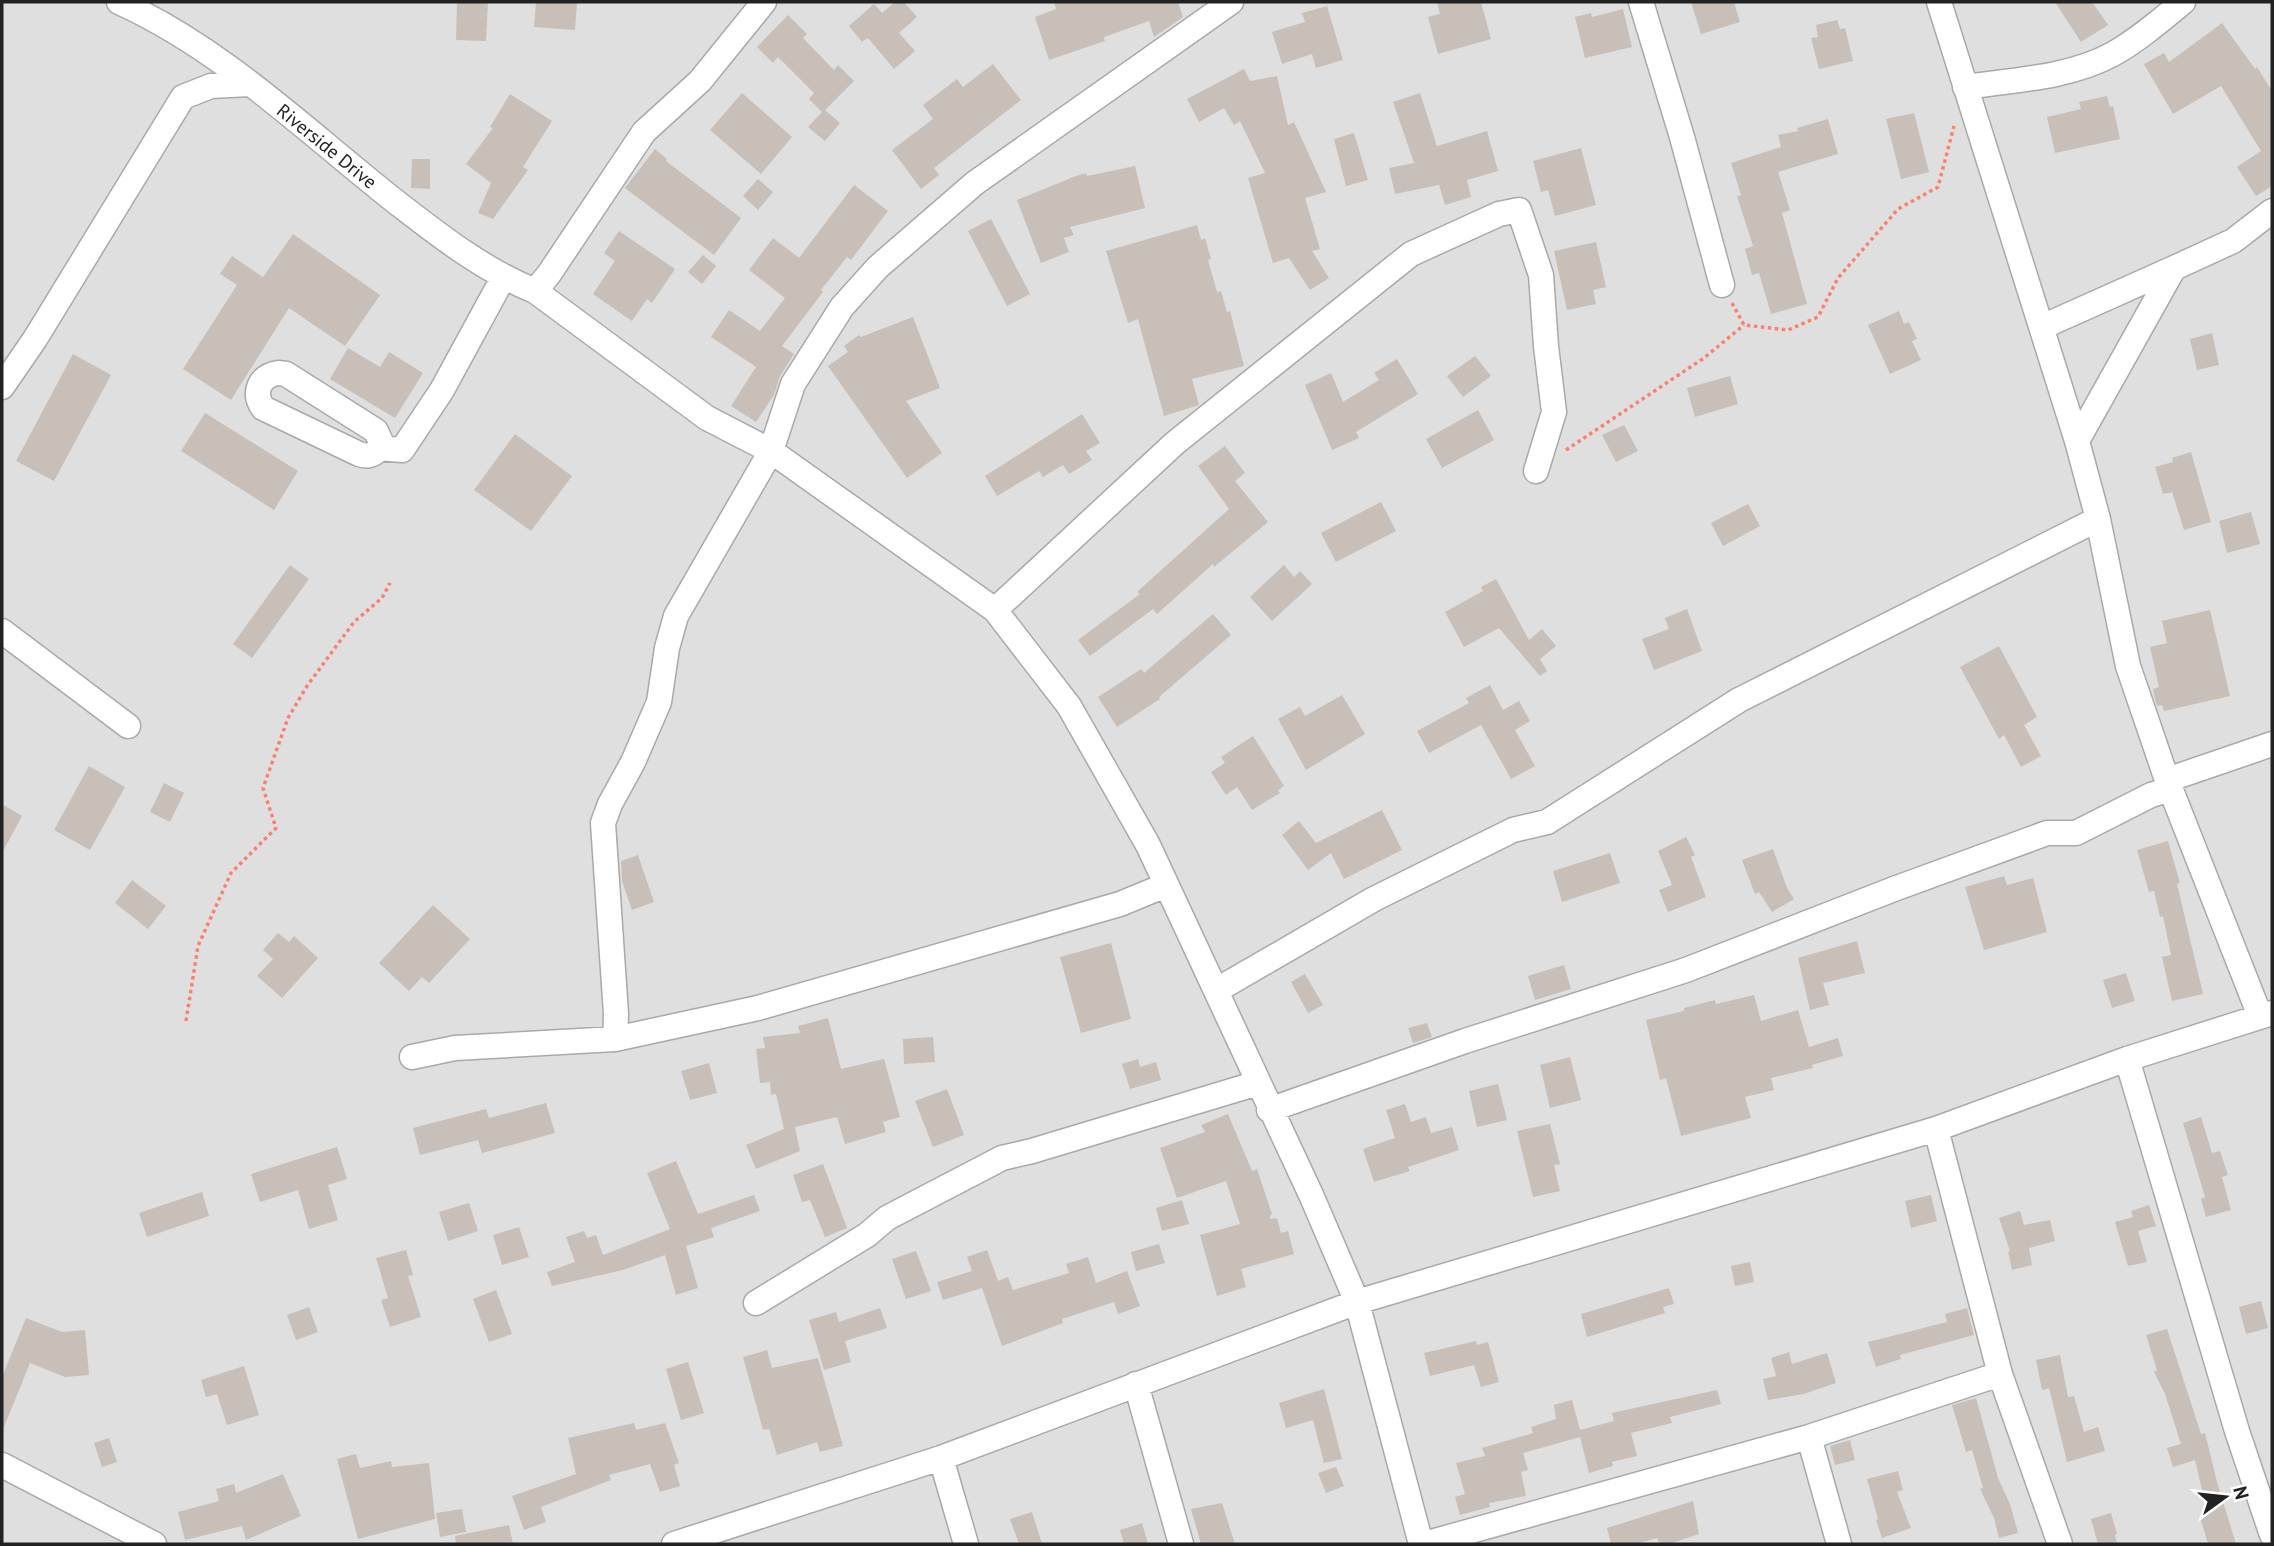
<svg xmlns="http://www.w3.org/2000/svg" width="2274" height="1546" font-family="'PT Sans',sans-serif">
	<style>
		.residential { fill: #e0dfdf }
		.building { fill: #c7bfb8 }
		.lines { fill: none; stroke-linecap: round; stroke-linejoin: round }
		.minor-casing { stroke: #a9a9a9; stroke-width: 27 }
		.path { stroke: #fa8072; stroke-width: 3.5; stroke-dasharray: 3.5 3.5; stroke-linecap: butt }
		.minor { stroke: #fff; stroke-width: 24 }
		.labels { text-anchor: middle; stroke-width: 7; stroke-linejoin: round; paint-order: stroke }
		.street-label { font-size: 19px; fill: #222; stroke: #fff }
	</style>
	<rect width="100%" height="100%" fill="#f2efe9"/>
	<!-- residential -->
	<path class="residential" d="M2 2H2272V1544H2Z"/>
	<!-- building -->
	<path class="building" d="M457 2H488L486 41 456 40Z
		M536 2H577L575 30 534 27Z
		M895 2H904L917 17 899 33 915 51 894 69 868 38 862 42 849 26 874 4 882 13Z
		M1054 2H1178L1183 17 1154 37 1149 21 1104 37 1105 41 1049 60 1035 17 1056 9Z
		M1437 2H1481L1491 39 1438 54 1428 17 1440 14Z
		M1691 2H1734L1740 22 1701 34Z
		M2055 2H2092L2108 25 2081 42Z
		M1327 6 1343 60 1316 68 1312 54 1282 64 1272 32 1305 22 1302 13Z
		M1623 9 1632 47 1585 58 1575 17 1591 13 1592 17Z
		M788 15 807 34 803 38 834 70 838 65 854 81 825 110 840 123 825 141 808 127 822 112 809 99 814 93 778 57 773 63 757 47Z
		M1837 20 1840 29 1845 28 1853 61 1819 69 1811 38 1818 37 1816 25Z
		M2222 23 2255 69 2257 67 2272 91V186L2256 196 2237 167 2261 151 2221 86 2173 114 2144 64 2164 53 2169 62Z
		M993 64 1021 100 934 168 939 175 921 189 892 150 933 119 923 105 957 79 963 87Z
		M1244 69 1250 81 1277 76 1288 125 1294 122 1326 192 1305 198 1320 249 1312 251 1329 278 1310 290 1289 258 1273 263 1248 178 1265 173 1240 121 1234 125 1224 108 1199 122 1187 99Z
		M742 93 792 137 761 174 710 130Z
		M1420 93 1437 146 1487 131 1498 171 1467 180 1471 197 1445 205 1439 185 1395 194 1389 168 1414 163 1393 102Z
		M510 94 552 121 523 167 528 170 493 219 478 213 491 183 466 164 493 128 490 127Z
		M2107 96 2110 107 2113 106 2120 139 2055 153 2047 117 2081 109 2079 102Z
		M1914 113 1929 172 1901 179 1886 119Z
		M1828 119 1838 154 1778 172 1790 210 1782 213 1807 304 1771 314 1759 273 1752 275 1745 249 1753 246 1737 196 1741 195 1731 163 1781 147 1778 135 1798 131 1797 128Z
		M1354 133 1368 180 1346 186 1334 139Z
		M1581 148 1596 205 1555 216 1548 190 1541 192 1533 161Z
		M655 149 667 159 666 161 741 218 714 255 625 188Z
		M412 159H430V189L411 188Z
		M1135 166 1145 208 1070 227 1074 235 1064 238 1069 252 1041 263 1017 200 1076 176 1086 173 1087 176Z
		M758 179 773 192 758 210 743 196Z
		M854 185 888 211 851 260 847 257 821 290 823 292 782 346 794 354 780 376 774 395 756 422 731 406 756 367 711 337 729 310 760 331 785 298 749 270 773 238 799 258Z
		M991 219 1030 294 1007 306 968 231Z
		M1197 225 1201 240 1205 238 1211 259 1208 260 1217 292 1221 291 1227 312 1230 311 1244 366 1192 379 1199 405 1164 416 1138 319 1128 323 1106 251Z
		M619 231 675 269 652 303 647 299 632 321 593 294 615 261 604 253Z
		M293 234 380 295 345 346 289 308 231 400 183 369 237 285 220 274 232 256 263 277Z
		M1596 242 1606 287 1593 290 1596 304 1567 310 1554 251Z
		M703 255 716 266 702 284 688 272Z
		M1899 311 1904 324 1909 322 1917 339 1912 341 1921 360 1890 374 1868 325Z
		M913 317 940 388 906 401 942 453 907 478 828 366 848 352 844 346 859 335 861 337Z
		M2212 333 2219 365 2197 370 2190 339Z
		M348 348 380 367 389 352 423 373 395 418 330 379Z
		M73 354 111 375 54 481 16 461Z
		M1475 356 1491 376 1463 397 1447 376Z
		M1397 359 1418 394 1356 432 1359 438 1332 450 1305 385 1331 373 1343 402 1379 380 1374 373Z
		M1730 376 1738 404 1695 417 1687 388Z
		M1478 410 1494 440 1442 468 1426 439Z
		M205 413 298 471 274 510 181 451Z
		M1082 414 1100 443 1086 451 1092 460 1069 474 1063 465 1043 477 1039 471 997 496 985 476Z
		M1624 425 1638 451 1616 462 1602 435Z
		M515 434 572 476 531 531 474 490Z
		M1225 446 1245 473 1235 481 1268 522 1214 567 1213 564 1157 614 1153 609 1090 656 1078 640 1140 594 1137 592 1229 509 1198 466Z
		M2191 452 2211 522 2184 530 2172 492 2163 494 2155 467 2173 462 2172 458Z
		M1381 502 1396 531 1336 562 1321 533Z
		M1748 504 1760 526 1723 546 1711 523Z
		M2251 512 2260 544 2227 553 2219 521Z
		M290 565 309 579 252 658 233 644Z
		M1284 565 1294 577 1300 571 1312 584 1272 621 1250 597Z
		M1496 579 1529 640 1542 629 1556 646 1540 659 1547 671 1540 676 1499 628 1464 647 1445 612 1483 591 1481 587Z
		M1687 609 1702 651 1654 670 1642 639 1669 629 1665 618Z
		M2210 610 2230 696 2164 711 2162 705 2157 706 2155 699 2153 689 2159 687 2150 647 2167 643 2162 621Z
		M1213 614 1231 635 1159 697 1160 699 1117 727 1098 697 1141 669 1144 673Z
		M1999 646 2037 717 2024 725 2041 756 2021 767 2004 735 1999 739 1960 667Z
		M1490 685 1503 710 1519 701 1530 721 1515 730 1535 766 1511 779 1481 725 1429 753 1417 731 1469 703 1466 698Z
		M1342 695 1365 734 1306 770 1278 719 1300 707 1305 716Z
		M1253 736 1284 786 1278 790 1280 793 1252 810 1237 787 1226 795 1211 772 1225 763 1221 757Z
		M89 766 125 787 90 850 54 830Z
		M164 783 184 793 170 822 150 812Z
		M2 804 22 816 2 853Z
		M1382 810 1402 850 1344 879 1331 853 1308 870 1282 835 1299 821 1316 843Z
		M1686 837 1695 855 1691 857 1706 897 1668 912 1659 890 1672 885 1658 851Z
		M2168 841 2180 883 2177 884 2203 994 2172 1001 2162 957 2171 955 2163 916 2160 917 2154 891 2149 892 2137 850Z
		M1773 849 1787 888 1794 899 1772 912 1759 892 1755 894 1742 860Z
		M1610 853 1620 883 1562 902 1553 871Z
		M638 855 654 902 632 910 622 881 621 861Z
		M2004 876 2007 885 2033 878 2047 932 1984 950 1965 887Z
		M132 880 166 906 148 929 115 903Z
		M433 905 470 939 429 983 422 977 409 991 379 963Z
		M278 933 289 942 294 936 318 958 282 998 257 976 273 959 263 950Z
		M1857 941 1865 973 1823 983 1829 1005 1810 1010 1798 958Z
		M1111 943 1131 1019 1081 1033 1060 957Z
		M1564 965 1571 989 1535 1000 1528 976Z
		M2126 973 2135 1001 2112 1008 2103 980Z
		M1305 974 1323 1005 1308 1013 1291 982Z
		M1754 995 1761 1021 1798 1010 1809 1047 1838 1038 1843 1056 1812 1065 1813 1068 1771 1078 1774 1090 1745 1097 1751 1118 1681 1136 1666 1078 1660 1080 1646 1020 1684 1011V1008L1715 1000 1716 1004Z
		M828 1018 841 1069 884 1059 900 1117 883 1122 886 1132 845 1144 837 1117 795 1127 800 1151 756 1169 746 1145 784 1129 776 1094 771 1095 770 1082 760 1083 756 1049 765 1048 763 1037 800 1033 798 1026Z
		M1427 1023 1432 1037 1413 1043 1408 1028Z
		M933 1037 935 1062 904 1064 903 1039Z
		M1570 1057 1581 1100 1550 1108 1540 1065Z
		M1138 1059 1140 1067 1156 1062 1161 1080 1130 1089 1122 1064Z
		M709 1063 717 1093 690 1100 681 1071Z
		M1498 1084 1507 1120 1477 1127 1469 1091Z
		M947 1089 964 1135 933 1147 915 1101Z
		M546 1103 555 1133 482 1153 478 1140 420 1155 413 1128 486 1109 489 1118Z
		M1405 1104 1411 1122 1426 1117 1431 1133 1452 1127 1459 1150 1408 1167 1410 1171 1374 1182 1363 1149 1395 1138 1386 1110Z
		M1228 1114 1252 1171 1257 1169 1272 1214 1270 1215V1219L1277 1218 1281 1233 1288 1231 1294 1254 1241 1269 1246 1287 1217 1296 1200 1235 1240 1224 1226 1181 1177 1198 1160 1148 1205 1132 1201 1125Z
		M2201 1117 2212 1153 2220 1151 2228 1175 2222 1177 2231 1210 2206 1217 2201 1199 2205 1197 2183 1123Z
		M1550 1124 1560 1164 1554 1165 1560 1191 1533 1197 1517 1131Z
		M337 1147 347 1179 328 1185 338 1220 309 1229 298 1190 260 1202 251 1174Z
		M676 1161 698 1214 754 1195 760 1211 711 1228 714 1237 686 1246 698 1288 676 1295 665 1255 623 1270 552 1286 547 1272 575 1262 566 1237 584 1231 587 1238 596 1235 603 1255 670 1229 647 1173Z
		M823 1164 847 1228 825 1237 810 1200 802 1202 793 1175Z
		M202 1192 209 1216 147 1237 139 1213Z
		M1931 1195 1937 1221 1911 1228 1905 1201Z
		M1182 1200 1189 1224 1162 1231 1156 1208Z
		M469 1203 478 1231 448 1241 439 1212Z
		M2149 1205 2156 1226 2138 1231 2147 1262 2128 1266 2115 1222 2133 1217 2131 1211Z
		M2020 1211 2024 1225 2050 1220 2055 1241 2029 1248 2032 1265 2012 1270 2008 1252 2010 1251 1999 1218Z
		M519 1227 529 1257 502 1265 493 1235Z
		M1159 1244 1165 1263 1136 1271 1131 1252Z
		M406 1250 413 1275 408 1276 421 1317 390 1327 381 1300 388 1298 376 1258Z
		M987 1250 998 1281 1008 1277 1013 1290 1069 1273 1066 1264 1088 1257 1096 1283 1127 1271 1140 1306 1118 1314 1114 1302 1062 1319 1063 1323 1002 1346 982 1288 943 1300 937 1282 972 1271 967 1257Z
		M916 1251 931 1291 906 1299 892 1259Z
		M1750 1262 1754 1282 1735 1286 1731 1266Z
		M1669 1288 1674 1304 1663 1307 1665 1313 1587 1337 1581 1314Z
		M496 1290 512 1334 489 1342 473 1299Z
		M2261 1301 2268 1328 2246 1334 2239 1307Z
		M309 1307 318 1332 296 1340 287 1315Z
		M880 1308 887 1328 845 1341 851 1362 824 1370 809 1320 836 1312 839 1322Z
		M1967 1308 1974 1335 1900 1355 1901 1359 1876 1367 1868 1342 1947 1322 1945 1314Z
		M26 1318 62 1332 85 1330 89 1375 65 1377 30 1363 2 1432V1377Z
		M2167 1329 2201 1434 2205 1433 2217 1482 2236 1544H2208L2200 1517 2208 1515 2195 1460 2173 1467 2167 1448 2181 1444 2165 1394 2154 1372 2157 1370 2146 1335Z
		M1476 1341 1477 1345 1488 1342 1499 1382 1481 1387 1474 1365 1430 1376 1424 1353Z
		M767 1350 772 1368 818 1358 843 1446 820 1452 817 1442 777 1455 769 1429 763 1430 743 1357Z
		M1789 1352 1792 1364 1827 1353 1836 1383 1804 1394 1768 1400 1763 1379 1776 1376 1771 1358Z
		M2060 1355 2068 1397 2074 1396 2084 1432 2098 1427 2105 1451 2067 1462 2049 1388 2042 1390 2036 1360Z
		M688 1362 704 1413 681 1420 666 1369Z
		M244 1366 259 1415 227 1425 217 1394 206 1397 201 1380Z
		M1324 1389 1342 1459 1324 1463 1313 1420 1286 1428 1279 1403Z
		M1717 1390 1721 1404 1670 1417 1672 1423 1631 1433 1637 1456 1612 1462 1613 1466 1589 1473 1580 1437 1523 1453 1528 1470 1521 1472 1526 1496 1489 1503 1490 1507 1460 1515 1455 1497 1465 1494 1456 1463 1485 1456 1482 1448 1533 1433 1531 1427 1556 1419 1554 1405 1572 1400 1580 1430 1614 1421 1612 1413Z
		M1976 1398 1998 1478 2010 1504 2018 1533 1999 1538 1994 1518 1980 1489 1983 1488 1972 1450 1966 1452 1952 1405Z
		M634 1423 636 1430 665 1423 679 1463 674 1465 680 1486 660 1492 650 1464 609 1475 611 1480 541 1507 546 1522 524 1530 512 1496 576 1474 568 1438Z
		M109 1438 117 1462 102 1467 94 1443Z
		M1850 1440 1855 1460 1835 1465 1830 1446Z
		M356 1454 360 1468 391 1461 392 1467 429 1463 435 1519 358 1539 337 1459Z
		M1336 1467 1344 1486 1326 1493 1318 1473Z
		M1898 1471 1903 1490 1897 1492 1911 1528 1882 1538 1876 1520 1878 1519 1867 1479Z
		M283 1474 301 1516 246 1540 242 1526 185 1540 178 1512 219 1501 216 1489 234 1484 236 1493Z
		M1693 1501 1699 1534 1669 1544H1660L1657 1538 1635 1544H1611L1607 1528Z
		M1222 1503 1235 1544H1201L1191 1509Z
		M462 1509 466 1532 440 1537 436 1513Z
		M1032 1512 1042 1544H1019L1010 1519Z
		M2111 1513 2117 1534 2115 1535 2117 1544H2098L2091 1519Z
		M1142 1523 1148 1544H1124L1120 1530Z
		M509 1525 513 1544H456L455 1536Z"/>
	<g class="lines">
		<!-- minor casing -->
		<g class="minor-casing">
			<path id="minor" d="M119 2C223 49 307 132 396 202 440 236 483 270 535 291
				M764 2 700 81 644 132 549 274 535 291 707 418 771 451 995 610 1069 706 1148 845 1312 1197 1357 1302 1421 1544
				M1641 2 1682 137 1722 285
				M1939 2 2077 441 2098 519 2128 666 2167 780 2260 1016
				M1965 87C2013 80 2069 78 2113 54 2138 40 2161 20 2183 2
				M2042 327 2174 268
				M278 373 286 374 376 431 381 442C378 453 371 458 359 454L263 408C252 392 260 376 278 373Z
				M2 387 35 339 183 97 211 86 250 84
				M2077 441 2174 268 2233 241 2272 211
				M379 448 402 450 442 390 503 278
				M995 610 1175 443 1411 254 1499 214 1519 210 1541 275 1546 346 1554 412 1536 471
				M2 631 128 726
				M2167 780 2272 744
				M1217 990 1374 899 1513 830 1547 822 1739 700 2098 519
				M615 1039 616 1014 603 823 610 804 633 762 659 702 667 648 676 616 771 451 793 384 842 307 878 267 975 183 1231 2
				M412 1057 455 1048 615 1039 758 1008 1120 904 1166 885
				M2127 1059 2237 1431 2272 1535
				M1269 1110 1465 1041 1686 970 1894 889 2047 833H2076L2151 795 2171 789
				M756 1303 867 1235 887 1218 1002 1158 1032 1151 1258 1083
				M2000 1374 2060 1544
				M1136 1384 1181 1544
				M1809 1437 1839 1544
				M941 1458 966 1544
				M2 1465 154 1544
				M674 1544 941 1458 1357 1302 1936 1129 2127 1059 2272 1013
				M1424 1544 1809 1437 2000 1374 1936 1129"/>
		</g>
		<!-- path -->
		<path class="path" d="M1732 303 1744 325 1788 330 1818 317 1838 278 1898 209 1938 187 1954 126
			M1566 450 1704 358 1744 325
			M186 1021 198 946 231 873 276 828 263 788 288 718 307 686 354 622 382 598 390 583"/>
		<!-- minor -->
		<use href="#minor" class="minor"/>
	</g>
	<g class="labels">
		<!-- street labels -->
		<g class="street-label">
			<text transform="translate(327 146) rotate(39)" y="7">Riverside Drive</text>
		</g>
	</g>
	<!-- border -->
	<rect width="2274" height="1546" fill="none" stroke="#222222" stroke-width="7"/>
	<!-- north arrow -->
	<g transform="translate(2225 1497) rotate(75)" stroke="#ffffff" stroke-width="5" paint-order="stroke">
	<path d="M0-5L12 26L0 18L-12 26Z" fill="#222222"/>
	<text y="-10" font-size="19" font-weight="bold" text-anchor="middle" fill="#222222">N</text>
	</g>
</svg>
